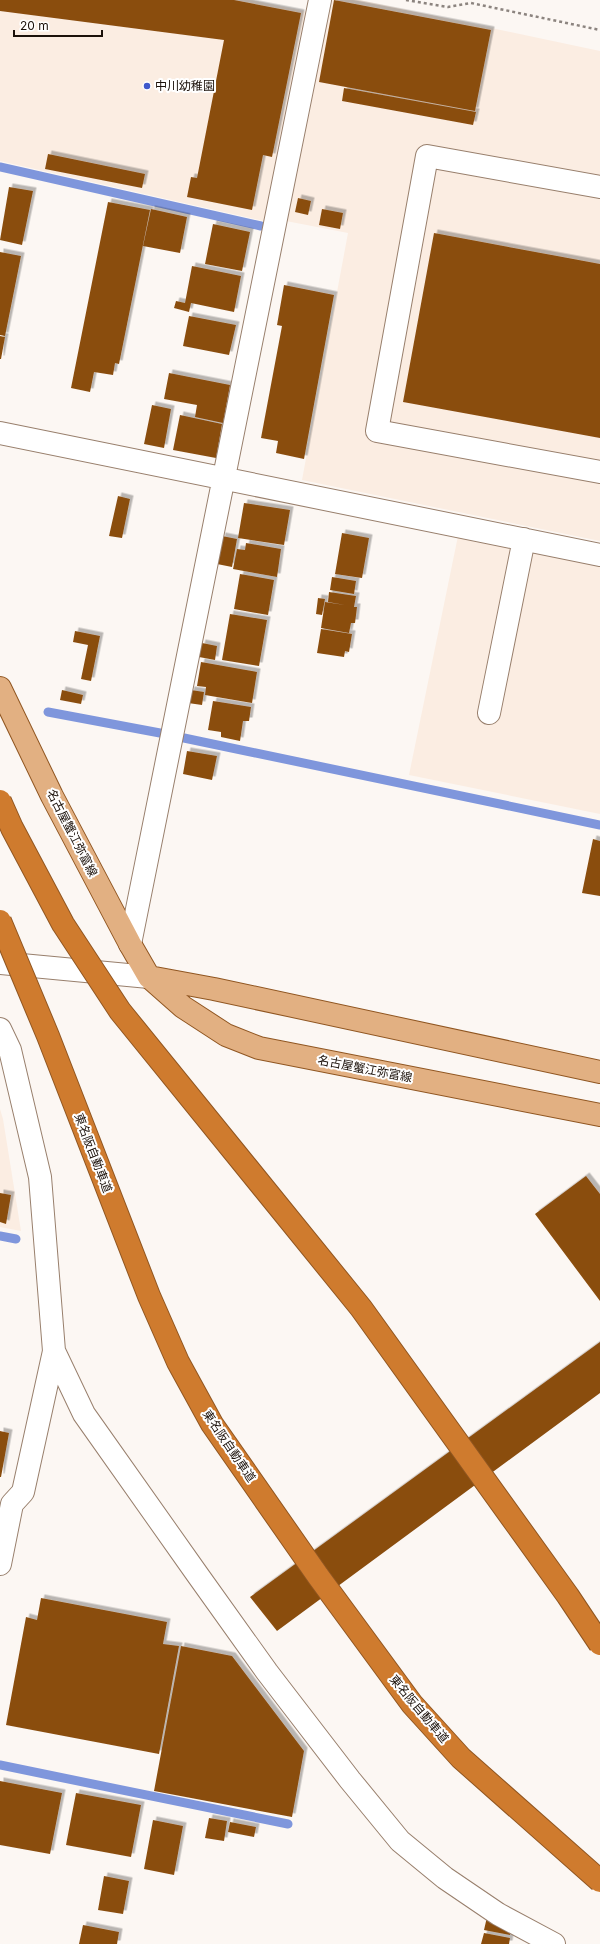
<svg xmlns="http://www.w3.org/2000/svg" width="600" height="1944" font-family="Inter,'Noto Sans JP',sans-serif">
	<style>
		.built { fill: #fbede2 }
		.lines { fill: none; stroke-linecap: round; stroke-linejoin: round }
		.stream { stroke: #7f96dc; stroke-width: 9 }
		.building { fill: #8a4d11; filter: url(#shadow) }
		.minor-casing { stroke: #987f6c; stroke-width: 24 }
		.major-casing { stroke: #905621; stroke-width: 24 }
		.path { stroke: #8c847f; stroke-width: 2.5; stroke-dasharray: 3 3; stroke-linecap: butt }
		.minor { stroke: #fff; stroke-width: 22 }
		.major { stroke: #e2b082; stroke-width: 22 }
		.highway-bridge-casing { stroke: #905621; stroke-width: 24; stroke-linecap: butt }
		.highway-bridge { stroke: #cf7b2e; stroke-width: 22 }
		.poi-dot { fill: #3f58cb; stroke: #fff; stroke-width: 1.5 }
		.labels { text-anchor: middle; stroke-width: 4; stroke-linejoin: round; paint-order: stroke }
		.poi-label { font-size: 12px; fill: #1b110a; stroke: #fff; text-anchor: start }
		.street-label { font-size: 12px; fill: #1b110a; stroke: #fff }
	</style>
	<defs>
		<filter id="shadow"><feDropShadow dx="3.5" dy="-3.5" stdDeviation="0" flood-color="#0004"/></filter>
	</defs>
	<rect width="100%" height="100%" fill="#fcf7f3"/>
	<!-- built -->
	<path class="built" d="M0 0H249L308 12 268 222 0 161Z
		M330 0H360L600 51V541L302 480 348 233 286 221Z
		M458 536 600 565V814L409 775Z
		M0 1109 3 1119 21 1231 0 1227Z"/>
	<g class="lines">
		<!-- stream -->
		<path class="stream" d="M0 167 261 226
			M48 712 160 733
			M184 738 600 825
			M0 1236 16 1239
			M0 1765 288 1824"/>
	</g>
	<!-- building -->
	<path class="building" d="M0 0H234L301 13 272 157 263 155 252 210 187 197 191 177 197 178 224 40 0 11Z
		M334 0 491 30 475 111 319 82Z
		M344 88 476 112 473 125 342 101Z
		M48 154 145 174 142 188 45 169Z
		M9 187 33 191 22 245 0 240Z
		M298 198 311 201 308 215 295 212Z
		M108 202 150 210 119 364 115 363 113 375 94 372 90 392 71 388Z
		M151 209 187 217 180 253 143 246Z
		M322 209 343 213 340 229 319 225Z
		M213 224 250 232 242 271 205 264Z
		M434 233 600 264V438L403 402Z
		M0 252 21 256 5 336 0 335Z
		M192 266 241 276 234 312 191 303 189 312 174 308 176 301 185 303Z
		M284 285 334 295 304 459 276 453 278 441 261 438 282 326 277 325Z
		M189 316 236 325 229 355 183 346Z
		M0 336 5 337 1 359H0Z
		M169 373 230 385 223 423 195 417 197 405 164 399Z
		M152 405 171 409 164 448 144 444Z
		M180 415 222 424 216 458 173 450Z
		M118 496 130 499 122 538 109 536Z
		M244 503 290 510 284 545 238 538Z
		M342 533 369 538 362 578 335 574Z
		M222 536 237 539 232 567 217 564Z
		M246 543 281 549 277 577 233 569 237 549 245 550Z
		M240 574 274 580 268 615 234 609Z
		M332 577 356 581 354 594 330 590Z
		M329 592 356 596 354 607H357L355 623H351L349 633 321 628 325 602 345 605 328 602Z
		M318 598 325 599 322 615 316 614Z
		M230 614 267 620 259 666 222 660Z
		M321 629 352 634 349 652 345 651 344 657 317 653Z
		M75 631 100 636 91 681 81 679 88 645 73 642Z
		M202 643 217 646 215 660 199 657Z
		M201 662 257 672 252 703 205 695 206 687 197 686Z
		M62 690 83 695 81 704 60 700Z
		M191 690 204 692 202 705 188 703Z
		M213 701 251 707 249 721H243L240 741 221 737V732L208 730Z
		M187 751 217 756 212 780 183 774Z
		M593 839 600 841V896L582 893Z
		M586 1176 600 1194V1301L535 1214Z
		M0 1193 11 1195 6 1224 0 1222Z
		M600 1342V1393L277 1631 250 1597Z
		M0 1431 9 1433 1 1477H0Z
		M41 1598 167 1622 163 1644 179 1646 159 1754 6 1725 26 1617 37 1620Z
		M181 1646 232 1656 304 1751 292 1817 154 1791Z
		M0 1781 62 1793 50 1854 0 1845Z
		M76 1793 141 1805 131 1857 66 1845Z
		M209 1818 227 1821 224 1841 205 1838Z
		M153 1820 183 1826 174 1875 144 1869Z
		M230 1822 256 1827 254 1837 228 1832Z
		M104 1876 129 1881 123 1914 98 1910Z
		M487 1917 511 1931 510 1935 484 1930Z
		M83 1925 119 1932 117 1944H79Z
		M484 1933 510 1938 509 1944H481Z"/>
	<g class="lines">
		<!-- minor casing -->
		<g class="minor-casing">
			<path id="minor" d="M600 187 427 156 377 431 600 472
				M0 433 600 555
				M489 713 524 539
				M130 944 320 0
				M0 963 149 977
				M0 1029 10 1050 40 1177 54 1351 23 1492 12 1504 0 1564
				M54 1351 84 1414 197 1574 267 1672 350 1780 400 1841 445 1878 498 1914 554 1944"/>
		</g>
		<!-- major casing -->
		<g class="major-casing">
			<path id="major" d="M0 688 52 796 130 944 149 977 183 1007 226 1035 259 1048 600 1115
				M149 977 214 989 600 1072"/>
		</g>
		<!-- path -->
		<path class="path" d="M406 0 448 7 471 3 600 30"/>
		<!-- minor -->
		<use href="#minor" class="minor"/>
		<!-- major -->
		<use href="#major" class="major"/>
		<!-- highway-bridge casing -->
		<g class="highway-bridge-casing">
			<path id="highway-bridge" d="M0 801 12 828 63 924 120 1011 361 1308 568 1596 600 1644
				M0 921 48 1036 149 1296 178 1362 212 1424 318 1576 412 1704 461 1758 600 1881"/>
		</g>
		<!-- highway-bridge -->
		<use href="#highway-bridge" class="highway-bridge"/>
	</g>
	<!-- markers -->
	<circle class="poi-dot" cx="147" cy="86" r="4"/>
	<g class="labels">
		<!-- poi labels -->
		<g class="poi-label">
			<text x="155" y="90">中川幼稚園</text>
		</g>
		<!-- street labels -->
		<g class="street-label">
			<text transform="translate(72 833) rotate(63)" y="4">名古屋蟹江弥富線</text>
			<text transform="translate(365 1069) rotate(11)" y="4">名古屋蟹江弥富線</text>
			<text transform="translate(93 1153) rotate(69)" y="4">東名阪自動車道</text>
			<text transform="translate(229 1446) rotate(56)" y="4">東名阪自動車道</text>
			<text transform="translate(419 1709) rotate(50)" y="4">東名阪自動車道</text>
		</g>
	</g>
	<!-- scale -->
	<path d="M14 30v6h88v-6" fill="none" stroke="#1b110a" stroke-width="2"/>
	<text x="20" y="30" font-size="12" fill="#1b110a" stroke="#ffffff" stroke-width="3" paint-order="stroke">20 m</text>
</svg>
